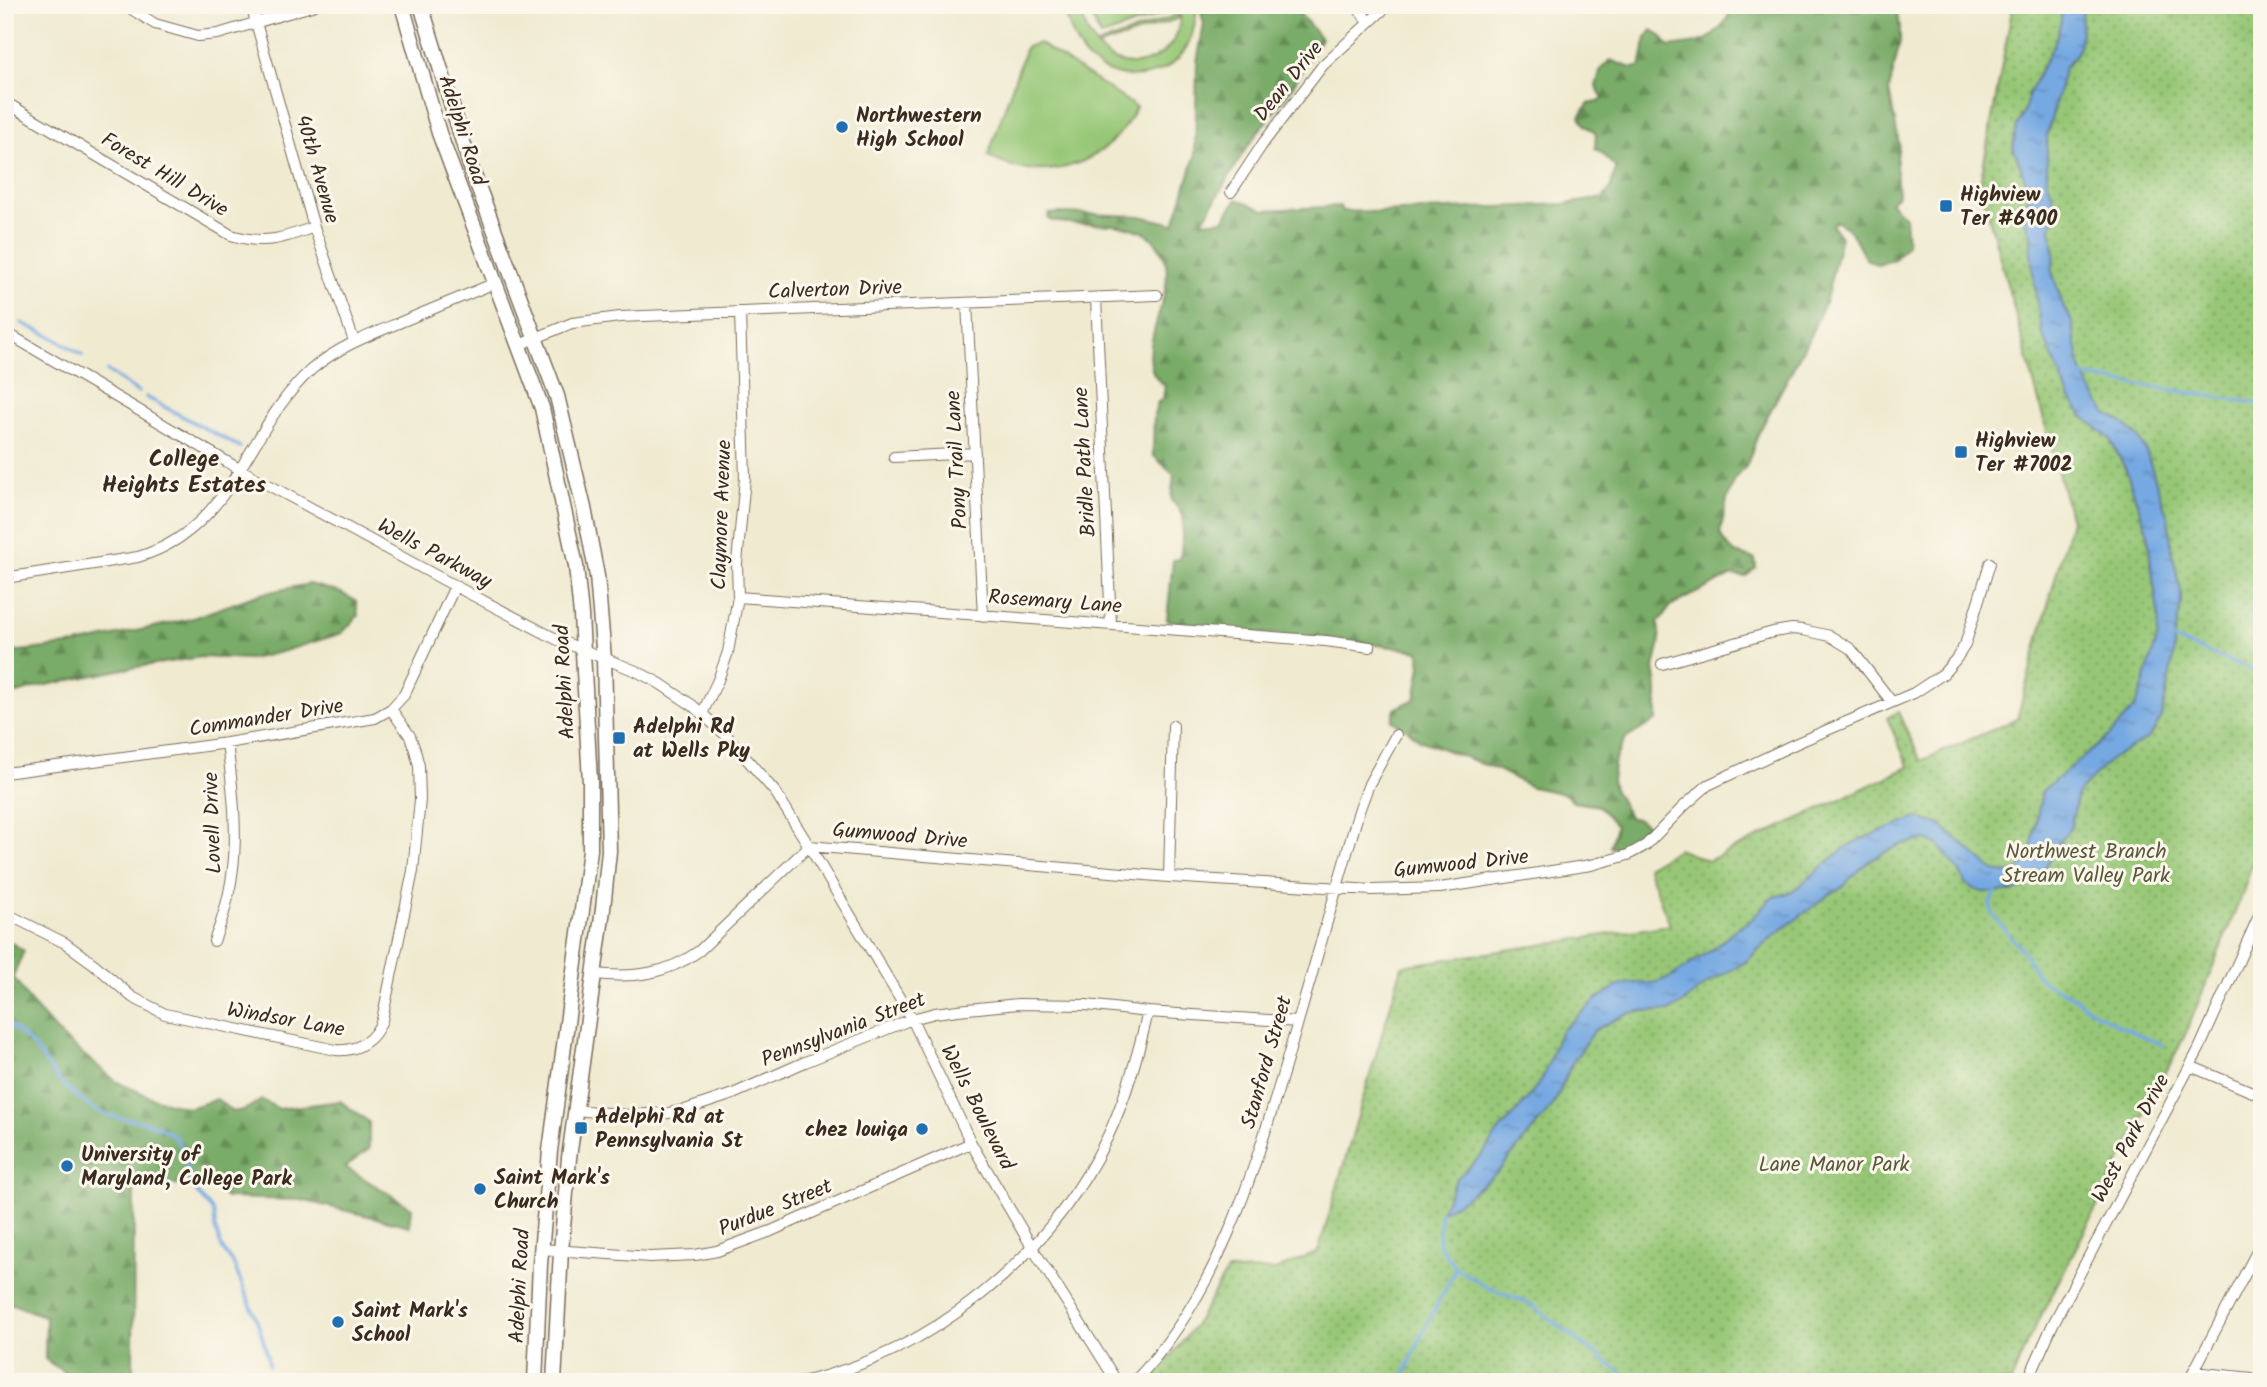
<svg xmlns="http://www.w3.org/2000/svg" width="2267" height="1387" font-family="Kalam,sans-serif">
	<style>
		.green { fill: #97c776; stroke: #69784a; stroke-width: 2 }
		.forest { fill: url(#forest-firs); stroke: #5a6b42; stroke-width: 2 }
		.park { fill: url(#park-dots); stroke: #69784a; stroke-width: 2 }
		.water { fill: url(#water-ripples); stroke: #586a80; stroke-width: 2 }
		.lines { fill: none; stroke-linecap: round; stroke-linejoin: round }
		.stream { stroke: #76a9e2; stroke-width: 3.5 }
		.street-casing { stroke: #7a6d5c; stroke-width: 12 }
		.secondary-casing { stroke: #7a6d5c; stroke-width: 17 }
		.street { stroke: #fff; stroke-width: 10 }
		.secondary { stroke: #fff; stroke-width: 14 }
		.poi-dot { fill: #1f6fb2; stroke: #fbf7ec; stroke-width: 2.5 }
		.labels { text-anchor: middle; stroke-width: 6; stroke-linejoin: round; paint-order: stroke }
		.street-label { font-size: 21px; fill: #3b2a1e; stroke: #fbf7ec }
		.poi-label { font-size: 21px; font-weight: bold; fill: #3b2a1e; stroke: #fbf7ec; text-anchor: start }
		.park-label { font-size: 21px; fill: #575938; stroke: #fbf7ec }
		.neighbourhood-label { font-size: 23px; font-weight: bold; fill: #3b2a1e; stroke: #fbf7ec }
	</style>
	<defs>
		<pattern id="forest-firs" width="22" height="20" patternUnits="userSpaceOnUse" patternTransform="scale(1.75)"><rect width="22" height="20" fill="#79ac67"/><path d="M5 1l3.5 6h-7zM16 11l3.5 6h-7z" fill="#648c54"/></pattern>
		<pattern id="park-dots" width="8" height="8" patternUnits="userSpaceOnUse" patternTransform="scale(1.75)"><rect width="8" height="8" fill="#97c776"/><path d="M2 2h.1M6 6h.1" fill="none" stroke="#7ca260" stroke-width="1.8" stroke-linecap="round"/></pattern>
		<pattern id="water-ripples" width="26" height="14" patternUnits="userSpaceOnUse" patternTransform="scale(1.75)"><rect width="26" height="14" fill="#76a9e2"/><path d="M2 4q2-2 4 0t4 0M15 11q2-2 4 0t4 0" fill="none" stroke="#628ab7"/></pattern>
	</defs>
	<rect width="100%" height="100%" fill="#fbf7ec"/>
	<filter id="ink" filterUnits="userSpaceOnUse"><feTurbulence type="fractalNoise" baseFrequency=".0143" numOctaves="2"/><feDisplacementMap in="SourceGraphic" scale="14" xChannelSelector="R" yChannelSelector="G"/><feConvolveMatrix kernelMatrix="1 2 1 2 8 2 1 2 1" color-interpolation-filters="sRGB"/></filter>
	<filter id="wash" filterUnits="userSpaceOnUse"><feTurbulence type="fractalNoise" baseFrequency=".00686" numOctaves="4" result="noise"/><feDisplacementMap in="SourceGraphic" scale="28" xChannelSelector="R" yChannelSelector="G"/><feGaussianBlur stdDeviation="1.57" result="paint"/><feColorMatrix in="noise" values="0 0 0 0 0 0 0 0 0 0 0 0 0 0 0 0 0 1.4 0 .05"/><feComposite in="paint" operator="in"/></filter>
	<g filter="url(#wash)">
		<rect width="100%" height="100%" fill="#f0ead0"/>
		<!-- green -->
		<path class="green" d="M1062 5H1078L1088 33 1097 47V45L1178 14 1179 18 1097 47C1130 85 1188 54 1180 5H1196C1197 13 1196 19 1194 27 1184 77 1125 92 1088 59 1074 47 1069 22 1062 5Z
			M1088 5H1171L1173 10 1100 37Z
			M1039 43 1136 107C1111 164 1043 188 988 156L1026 47Z"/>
		<!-- forest -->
		<path class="forest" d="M1199 5H1292L1321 38 1291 89 1245 150 1202 222 1223 220 1237 199 1264 210 1340 206 1342 211 1378 212 1566 204 1603 198 1610 189 1616 168 1604 155 1595 148 1596 134 1585 125 1580 116 1588 104 1598 102 1603 98 1596 86 1601 69 1610 60 1631 68 1640 67 1646 38 1652 30 1660 35 1669 47C1710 42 1714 41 1735 5H1895L1900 27V42L1889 90 1899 144 1896 166 1898 195 1890 202 1905 217 1907 244 1895 259 1878 265 1866 259 1851 231 1836 221 1832 225 1841 237 1826 300 1808 340 1759 432 1746 467 1735 479 1727 500 1720 534 1725 543 1735 553 1755 559 1756 568 1745 577 1732 575 1672 605 1658 623 1660 642 1654 668 1657 687V720L1625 739 1615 759 1612 780 1614 789 1630 818 1638 819 1648 826C1637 840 1630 852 1610 847L1616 826 1599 806 1573 802 1565 794 1531 787 1496 769 1419 740 1407 729 1392 721 1395 709 1415 699 1421 666 1419 651 1344 640 1209 629 1167 620 1173 560 1179 559C1182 551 1182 545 1182 537 1184 519 1184 513 1171 500L1174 475 1153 455 1154 415 1158 402 1163 399 1165 386C1160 381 1153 376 1152 369 1141 331 1186 280 1157 244 1153 240 1150 235 1145 233 1116 219 1080 228 1049 220L1048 216 1049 214 1060 213 1140 216 1174 224 1195 156 1197 62 1204 24Z
			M309 584 339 592 356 601 358 616 342 633 281 652 251 659 201 657 124 669 37 687 5 697V653L77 644 190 619 260 594Z
			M5 939 24 951 13 976 31 1003 61 1036 117 1082 155 1099 189 1108 217 1099 232 1112 244 1110 262 1100 279 1109 340 1101 369 1122V1149L345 1167 412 1208 410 1226 301 1200 226 1198 213 1186 134 1184 133 1371 142 1382H91L65 1373 45 1359 46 1317 5 1301Z"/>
		<!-- park -->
		<path class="park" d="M2013 5H2262V834L2243 892 2186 1033 2026 1345 2011 1382H1151L1195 1325 1227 1271 1275 1270 1318 1252 1402 966 1670 925 1647 867 1678 849 1708 861 1909 767 1887 718 1898 712 1921 761 2017 719 2071 520 1980 184Z"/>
		<!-- water -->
		<path class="water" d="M2062 5H2083L2080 42 2078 51 2065 67 2047 135V179L2053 196 2054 208 2051 230 2055 255 2052 271 2063 306 2072 322 2080 366 2087 383 2106 413 2125 424 2138 437 2146 451 2168 518 2173 555 2181 592V605L2174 640V654L2162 714 2155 730 2148 738 2111 759 2078 793 2071 826 2053 851 2052 856 2039 876 2025 887 2010 892H1982L1972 888 1965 883 1961 874 1937 844 1927 840 1902 844 1884 853 1869 861 1839 890 1830 894 1771 938 1744 963 1708 983 1682 1004 1670 1011H1641L1626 1014 1595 1030 1571 1065 1557 1098 1542 1119 1497 1173 1462 1200 1440 1213 1457 1178 1482 1155 1499 1131 1525 1102 1543 1077 1560 1032 1598 998 1616 987 1631 983H1653L1669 978 1713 949 1738 927 1749 922 1773 897 1792 892 1846 847 1861 839 1917 818 1939 824 1994 871 2008 873 2018 870 2027 862 2031 849 2042 791 2109 736 2135 707 2143 686 2157 639 2159 619 2150 557 2148 534 2126 470 2110 439 2084 417 2070 399 2042 332 2036 298 2031 253V233L2025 222 2024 209 2028 199V187L2013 147 2017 125 2024 112 2029 93 2055 42 2061 20Z"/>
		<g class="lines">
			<!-- stream -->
			<path class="stream" d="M5 312 7 314
				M22 323 54 338 82 355
				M107 371 138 392
				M2081 376 2262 404
				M146 397 240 447
				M2172 639 2262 673
				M1996 891 1990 904 1993 915 2026 955 2037 975 2047 984 2072 996 2086 1007 2120 1026 2163 1045
				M5 1020C13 1030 24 1036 32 1045 41 1055 47 1065 55 1075 63 1087 87 1106 100 1112 123 1122 149 1117 171 1134 187 1146 184 1170 193 1187 198 1197 208 1203 213 1212 216 1218 214 1222 215 1228 217 1234 220 1242 222 1248 225 1254 231 1259 234 1265 248 1301 263 1327 269 1366
				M1441 1212 1438 1244 1456 1268 1487 1287 1530 1304 1633 1382
				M1401 1382 1427 1324 1456 1268"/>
		</g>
	</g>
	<g filter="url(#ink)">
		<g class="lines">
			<!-- street casing -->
			<g class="street-casing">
				<path id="street" d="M125 5 155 24 198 36 218 34 315 5
					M251 5 314 227 354 341
					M1355 5 1369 22
					M5 102 231 235C264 245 282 239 314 227
					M1231 192 1264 142 1323 65 1388 5
					M1096 298 1111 624
					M967 303 983 616
					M5 332 241 470 455 586 556 639 636 671 659 683 692 705 727 736 776 793 809 846 912 1019 971 1143 1032 1247 1117 1382
					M519 345 572 323 620 317 1157 295
					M894 457 975 453
					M5 578 138 557C236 528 245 429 312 369 338 347 370 335 401 322 432 309 464 296 495 283
					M738 597 1326 641 1370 647
					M1662 664 1773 632 1792 629 1803 630 1830 636 1851 649 1891 701
					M702 714 718 680 728 652 738 597 737 563 745 478 740 312
					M5 773 227 743 375 718 391 709 404 695 455 586
					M809 846 1169 877 1372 890 1440 888 1591 865 1628 855 1646 845 1684 806 1708 785 1797 743 1914 693 1943 674 1956 659 1965 645 1990 563
					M1169 877 1173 726
					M5 913 65 943 94 964 132 997 165 1014 336 1050C357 1052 375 1040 382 1020L413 871 420 800 419 766 415 750 410 736 391 709
					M214 941C243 871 236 816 227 743
					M594 974C633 978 666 975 699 951L809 846
					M2190 1066 2262 1096
					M576 1110 627 1115 669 1113 685 1110 733 1094 805 1062 912 1019 935 1013 958 1010 1018 1004 1086 1005 1148 1012 1298 1022
					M541 1249 650 1257 695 1255 717 1251 771 1231 971 1143
					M2193 1372 2262 1379
					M802 1382C933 1352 1048 1259 1107 1138 1126 1099 1138 1054 1148 1012
					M1134 1382C1219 1293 1253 1174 1287 1060 1311 977 1335 894 1359 811L1369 784 1396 735
					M2027 1382 2053 1324 2199 1049 2262 909
					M2188 1382 2262 1242"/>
			</g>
			<!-- secondary casing -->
			<g class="secondary-casing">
				<path id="secondary" d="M402 5 439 133 542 408 576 566 581 615 590 782V850L550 1151 540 1264 535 1382
					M421 5 470 165 557 396 584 508 597 576 604 659 609 851 603 909 569 1158 561 1251 554 1382"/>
			</g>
			<!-- street -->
			<use href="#street" class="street"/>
			<!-- secondary -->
			<use href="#secondary" class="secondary"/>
		</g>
	</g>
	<!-- markers -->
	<g class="poi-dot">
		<circle cx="842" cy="127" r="7"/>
		<rect x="1939" y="199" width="14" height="14" rx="3.5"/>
		<rect x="1954" y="445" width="14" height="14" rx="3.5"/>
		<rect x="612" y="731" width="14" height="14" rx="3.5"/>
		<rect x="574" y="1121" width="14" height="14" rx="3.5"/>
		<circle cx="922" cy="1129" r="7"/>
		<circle cx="67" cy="1166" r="7"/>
		<circle cx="480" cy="1189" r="7"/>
		<circle cx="338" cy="1322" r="7"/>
	</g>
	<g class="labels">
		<!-- street labels -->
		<g class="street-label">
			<text transform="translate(1288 81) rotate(-51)" y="7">Dean Drive</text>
			<text transform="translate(463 130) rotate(72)" y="7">Adelphi Road</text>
			<text transform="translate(318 169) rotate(74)" y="7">40th Avenue</text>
			<text transform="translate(165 174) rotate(31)" y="7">Forest Hill Drive</text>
			<text transform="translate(835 289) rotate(-2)" y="7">Calverton Drive</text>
			<text transform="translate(956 460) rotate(-93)" y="7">Pony Trail Lane</text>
			<text transform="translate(1084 462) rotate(-93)" y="7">Bridle Path Lane</text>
			<text transform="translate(721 515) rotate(-88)" y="7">Claymore Avenue</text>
			<text transform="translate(435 553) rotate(28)" y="7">Wells Parkway</text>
			<text transform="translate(1055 601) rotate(4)" y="7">Rosemary Lane</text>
			<text transform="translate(564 682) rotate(-93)" y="7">Adelphi Road</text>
			<text transform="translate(266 717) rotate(-9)" y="7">Commander Drive</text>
			<text transform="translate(212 823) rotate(-92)" y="7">Lovell Drive</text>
			<text transform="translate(900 835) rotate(5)" y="7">Gumwood Drive</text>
			<text transform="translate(1461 863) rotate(-6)" y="7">Gumwood Drive</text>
			<text transform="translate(286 1019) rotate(10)" y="7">Windsor Lane</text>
			<text transform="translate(843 1029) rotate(-21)" y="7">Pennsylvania Street</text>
			<text transform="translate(1266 1062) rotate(-74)" y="7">Stanford Street</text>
			<text transform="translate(978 1107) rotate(63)" y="7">Wells Boulevard</text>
			<text transform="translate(2130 1138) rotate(-62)" y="7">West Park Drive</text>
			<text transform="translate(775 1207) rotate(-22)" y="7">Purdue Street</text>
			<text transform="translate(519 1286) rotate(-87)" y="7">Adelphi Road</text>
		</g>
		<!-- poi labels -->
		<g class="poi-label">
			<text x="856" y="122">Northwestern<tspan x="856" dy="24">High School</tspan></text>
			<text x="1960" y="201">Highview<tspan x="1960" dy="24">Ter #6900</tspan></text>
			<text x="1975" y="447">Highview<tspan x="1975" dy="24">Ter #7002</tspan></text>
			<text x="633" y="733">Adelphi Rd<tspan x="633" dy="24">at Wells Pky</tspan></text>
			<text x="595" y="1123">Adelphi Rd at<tspan x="595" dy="24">Pennsylvania St</tspan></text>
			<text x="908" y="1136" text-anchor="end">chez louiqa</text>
			<text x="81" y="1161">University of<tspan x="81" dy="24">Maryland, College Park</tspan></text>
			<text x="494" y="1184">Saint Mark's<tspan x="494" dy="24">Church</tspan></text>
			<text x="352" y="1317">Saint Mark's<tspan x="352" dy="24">School</tspan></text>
		</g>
		<!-- park labels -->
		<g class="park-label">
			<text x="2086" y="858">Northwest Branch<tspan x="2086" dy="24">Stream Valley Park</tspan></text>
			<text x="1834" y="1171">Lane Manor Park</text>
		</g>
		<!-- neighbourhood labels -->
		<g class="neighbourhood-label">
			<text x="184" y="466">College<tspan x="184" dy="26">Heights Estates</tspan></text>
		</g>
	</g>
	<!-- margin -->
	<rect width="2267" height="1387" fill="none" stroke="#fbf7ec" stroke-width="28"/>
</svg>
